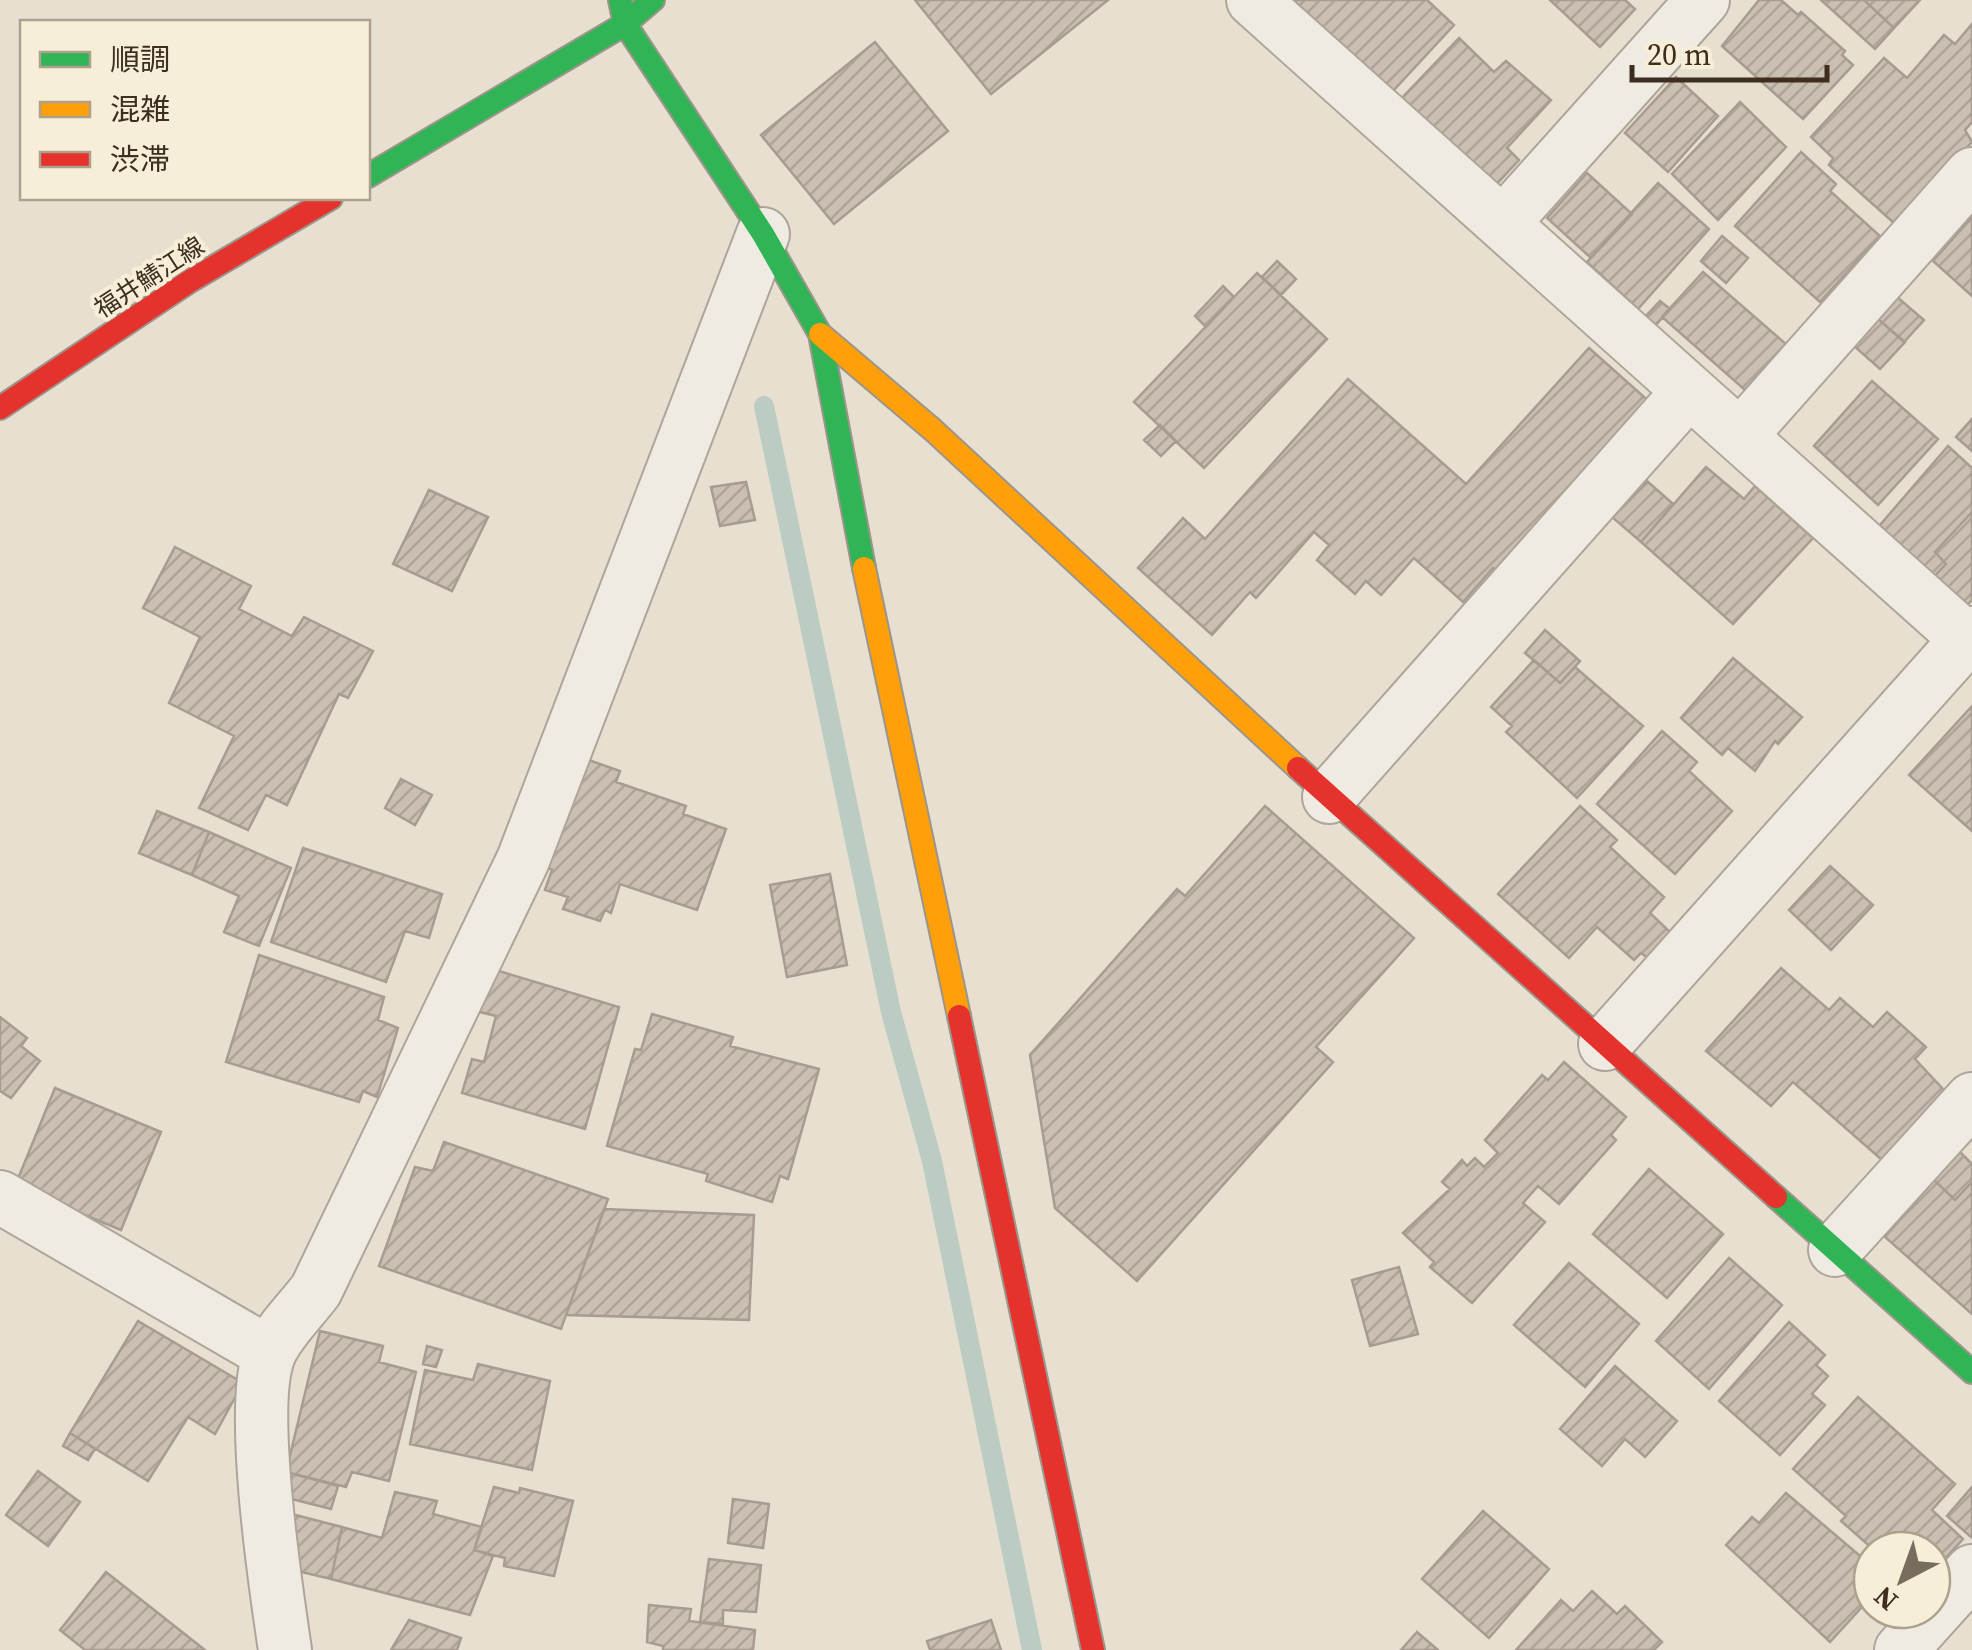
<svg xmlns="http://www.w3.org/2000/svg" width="1972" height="1650" font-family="'Source Serif 4','Noto Sans JP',serif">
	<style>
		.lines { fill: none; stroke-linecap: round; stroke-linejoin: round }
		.stream { stroke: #bcccc2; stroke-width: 20 }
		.building { fill: url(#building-hatch); stroke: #a89c90; stroke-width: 2.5 }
		.street-casing { stroke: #ada599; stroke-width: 56 }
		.fast-casing { stroke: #9c958a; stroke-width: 26 }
		.slow-casing { stroke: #9c958a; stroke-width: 26 }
		.jam-casing { stroke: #9c958a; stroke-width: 26 }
		.street { stroke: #efebe3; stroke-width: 52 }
		.fast { stroke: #30b455; stroke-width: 22 }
		.slow { stroke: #ff9f0a; stroke-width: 22 }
		.jam { stroke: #e5322d; stroke-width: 22 }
		.labels { text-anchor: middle; stroke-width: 8; stroke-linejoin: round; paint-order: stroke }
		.street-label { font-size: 25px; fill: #3d2e20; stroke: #f7eed8 }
	</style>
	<defs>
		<pattern id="building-hatch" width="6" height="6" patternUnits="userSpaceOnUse" patternTransform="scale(2.5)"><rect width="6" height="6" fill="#cbbfb2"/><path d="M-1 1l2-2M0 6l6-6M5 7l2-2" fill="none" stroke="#afa499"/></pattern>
	</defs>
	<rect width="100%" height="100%" fill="#e7e0d1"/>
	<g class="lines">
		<!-- stream -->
		<path class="stream" d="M764 406 891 1012 932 1161 1032 1650"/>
	</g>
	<!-- building -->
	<path class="building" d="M915 0H1108L991 94Z
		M1293 0H1427L1454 25 1393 91Z
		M1550 0H1625L1635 9 1600 47Z
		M1759 0H1781L1798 15 1801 12 1845 51 1842 55 1853 65 1803 119 1722 46Z
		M1821 0H1864L1894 28 1875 49Z
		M1864 0H1920L1894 28Z
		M1972 24V122L1965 130 1972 142 1895 224 1829 165 1833 158 1811 137 1884 58 1907 78 1944 35 1955 44Z
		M1459 38 1494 72 1506 61 1551 100 1507 148 1519 160 1494 187 1401 99Z
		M875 42 948 131 834 224 761 135Z
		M1676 77 1718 116 1668 172 1625 133Z
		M1740 102 1786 147 1718 220 1672 174Z
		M1801 152 1836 184 1830 191 1880 236 1820 302 1735 226Z
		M1587 173 1632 214 1591 258 1547 218Z
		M1658 183 1709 229 1638 309 1587 262Z
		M1972 217V296L1933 261Z
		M1722 236 1748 258 1726 283 1701 261Z
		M1277 261 1296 279 1281 295 1262 277Z
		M1703 272 1786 344 1745 390 1662 317Z
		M1257 273 1327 339 1204 468 1134 402Z
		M1223 286 1234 297 1206 327 1195 316Z
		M1897 297 1924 320 1904 342 1878 319Z
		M1660 301 1670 309 1655 326 1645 317Z
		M1878 319 1905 342 1880 369 1854 346Z
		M1589 348 1652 404 1500 574 1493 568 1463 602 1414 558 1381 595 1366 581 1355 594 1317 560 1329 545 1314 532 1256 598 1250 592 1212 635 1138 568 1183 518 1205 539 1348 379 1466 484Z
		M1872 381 1938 439 1878 505 1814 446Z
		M1972 419V451L1956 437Z
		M1160 425 1176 441 1161 456 1144 440Z
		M1948 446 1972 468V512L1935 552 1946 564 1930 581 1880 525Z
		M1706 467 1744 499 1755 486 1813 538 1733 624 1641 542Z
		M1647 481 1673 504 1641 542 1612 517Z
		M746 482 755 520 720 526 711 487Z
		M429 490 488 517 452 591 393 564Z
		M1972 512V600L1963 610 1930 581 1946 564 1935 552Z
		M175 547 251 586 239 609 292 636 304 617 373 651 348 698 339 694 287 805 266 795 248 830 199 808 234 736 169 703 200 637 143 608Z
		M1545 630 1580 661 1560 683 1525 653Z
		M1733 658 1802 717 1778 744 1775 741 1755 771 1728 748 1722 755 1681 718Z
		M1534 660 1560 683 1575 667 1643 726 1577 798 1506 732 1512 726 1491 707Z
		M1972 706V831L1909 775Z
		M1662 731 1697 762 1689 771 1732 811 1675 874 1597 804Z
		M583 758 620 771 616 782 686 806 683 814 726 829 697 910 620 884 611 913 605 910 600 921 563 909 568 897 545 890 552 870 546 867Z
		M401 779 432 795 415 825 385 808Z
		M1265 806 1414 938 1316 1047 1333 1062 1137 1281 1055 1208 1030 1055 1177 889 1185 896Z
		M1580 806 1617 840 1610 847 1664 897 1650 913 1671 933 1648 958 1641 953 1634 960 1597 927 1569 958 1498 894Z
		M157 811 209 832 192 875 139 853Z
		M209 832 291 868 259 946 224 932 239 896 192 875Z
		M303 848 442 894 429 938 405 931 386 982 271 942Z
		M1830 866 1873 905 1831 950 1789 910Z
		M830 874 847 965 787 977 770 885Z
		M259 955 384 997 378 1020 398 1028 377 1097 363 1091 359 1102 226 1062Z
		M489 968 619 1007 585 1129 462 1093 472 1059 484 1062 496 1016 476 1011Z
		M1781 968 1829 1010 1840 998 1873 1027 1887 1012 1926 1047 1915 1059 1944 1090 1882 1160 1793 1082 1771 1106 1706 1051Z
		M652 1014 733 1037 730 1046 819 1069 788 1179 780 1176 772 1202 706 1181 708 1174 607 1146 635 1049 641 1050Z
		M0 1017 27 1038 21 1046 40 1061 11 1098 0 1091Z
		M1564 1062 1626 1117 1611 1135 1616 1140 1559 1204 1538 1186 1523 1203 1545 1222 1472 1303 1430 1267 1434 1262 1403 1233 1450 1189 1442 1182 1462 1160 1467 1166 1475 1158 1484 1167 1498 1153 1485 1140 1542 1075 1548 1080Z
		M55 1088 161 1132 121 1230 15 1186Z
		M444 1142 608 1199 561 1329 379 1266 415 1167 433 1171Z
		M1960 1152 1972 1164V1182L1955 1200 1934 1180Z
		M1649 1169 1723 1234 1667 1298 1593 1234Z
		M1934 1180 1955 1200 1972 1182V1314L1885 1237Z
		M604 1209 754 1215 749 1320 566 1315Z
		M1729 1258 1782 1305 1709 1389 1656 1341Z
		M1569 1263 1639 1324 1585 1387 1514 1325Z
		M1399 1267 1418 1334 1370 1346 1352 1280Z
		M138 1321 243 1383 215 1434 188 1417 148 1481 70 1433Z
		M1789 1322 1825 1355 1816 1365 1828 1376 1812 1394 1825 1405 1780 1455 1719 1401Z
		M320 1331 383 1346 379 1362 416 1372 389 1481 352 1472 346 1487 286 1472Z
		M427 1346 442 1350 436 1367 423 1364Z
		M478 1364 550 1381 532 1470 410 1444 425 1370 473 1380Z
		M1615 1366 1677 1421 1645 1457 1625 1439 1602 1466 1560 1429Z
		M1858 1397 1955 1484 1932 1510 1963 1539 1932 1573V1550H1874L1841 1521 1846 1516 1793 1469Z
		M70 1433 95 1449 88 1460 63 1446Z
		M38 1471 80 1502 48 1546 6 1515Z
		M286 1472 338 1486 331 1509 280 1496Z
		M494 1487 519 1493 520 1488 573 1501 554 1576 504 1566 505 1558 474 1550Z
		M1972 1487V1535L1971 1537 1947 1516Z
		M395 1492 437 1501 433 1514 482 1527 474 1550 493 1556 470 1615 331 1579 342 1527 382 1538Z
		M1786 1493 1872 1566V1596L1830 1642 1726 1545 1752 1517 1759 1523Z
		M733 1499 769 1504 763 1548 728 1543Z
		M1483 1511 1549 1569 1489 1638 1422 1579Z
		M284 1512 342 1527 331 1579 293 1570Z
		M709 1559 761 1565 756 1612 723 1610V1624L700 1622Z
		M106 1572 205 1650H85L60 1630Z
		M1592 1591 1617 1614 1625 1606 1662 1642 1654 1650H1516L1561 1600 1573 1611Z
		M649 1605 691 1609 689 1621 755 1630 753 1650H663V1646L647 1642Z
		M409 1620 461 1638 457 1650H391Z
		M991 1620 1001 1650H930L927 1641Z
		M1417 1632 1438 1650H1401Z"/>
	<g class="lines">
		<!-- street casing -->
		<g class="street-casing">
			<path id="street" d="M1253 0 1972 644
				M1503 223 1703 0
				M1740 436 1972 174
				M1329 797 1689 391
				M1605 1044 1972 633
				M0 1197 269 1353
				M1835 1250 1972 1099
				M285 1650C276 1590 248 1403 270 1352 279 1331 302 1309 316 1290L523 860 763 234
				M1901 1650 1972 1571"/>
		</g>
		<!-- fast casing -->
		<g class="fast-casing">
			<path id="fast" d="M620 0 625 24 763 234 820 334 864 568
				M368 176 625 24 653 0
				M1776 1197 1972 1372"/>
		</g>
		<!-- slow casing -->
		<g class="slow-casing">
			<path id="slow" d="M820 334 933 430 1298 768
				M864 568 959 1016"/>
		</g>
		<!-- jam casing -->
		<g class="jam-casing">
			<path id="jam" d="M0 408 190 281 331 198
				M1298 768 1776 1197
				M959 1016 1093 1650"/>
		</g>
		<!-- street -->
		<use href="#street" class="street"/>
		<!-- fast -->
		<use href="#fast" class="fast"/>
		<!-- slow -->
		<use href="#slow" class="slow"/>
		<!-- jam -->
		<use href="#jam" class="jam"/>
	</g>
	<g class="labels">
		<!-- street labels -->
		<g class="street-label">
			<text transform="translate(149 277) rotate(-33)" y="9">福井鯖江線</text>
		</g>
	</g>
	<!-- legend -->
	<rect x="20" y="20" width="350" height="180" fill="#f7eed8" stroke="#ada18e" stroke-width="2.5"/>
	<rect x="40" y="52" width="50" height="15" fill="#30b455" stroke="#ada18e" stroke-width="2.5"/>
	<text x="110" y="70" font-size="30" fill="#3d2e20">順調</text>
	<rect x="40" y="102" width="50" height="15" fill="#ff9f0a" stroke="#ada18e" stroke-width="2.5"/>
	<text x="110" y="120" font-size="30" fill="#3d2e20">混雑</text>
	<rect x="40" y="152" width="50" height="15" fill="#e5322d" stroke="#ada18e" stroke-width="2.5"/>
	<text x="110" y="170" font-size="30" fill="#3d2e20">渋滞</text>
	<!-- north arrow -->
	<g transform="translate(1902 1580) rotate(221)"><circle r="48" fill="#f7eed8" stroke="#ada18e" stroke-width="2.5"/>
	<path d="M0-8L18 38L0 25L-18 38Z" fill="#786c5e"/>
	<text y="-15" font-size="28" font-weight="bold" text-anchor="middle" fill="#3d2e20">N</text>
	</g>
	<!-- scale -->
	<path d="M1632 65v15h195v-15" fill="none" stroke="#3d2e20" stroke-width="5"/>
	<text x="1647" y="65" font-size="30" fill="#3d2e20" stroke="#f7eed8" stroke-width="8" paint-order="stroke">20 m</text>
</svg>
